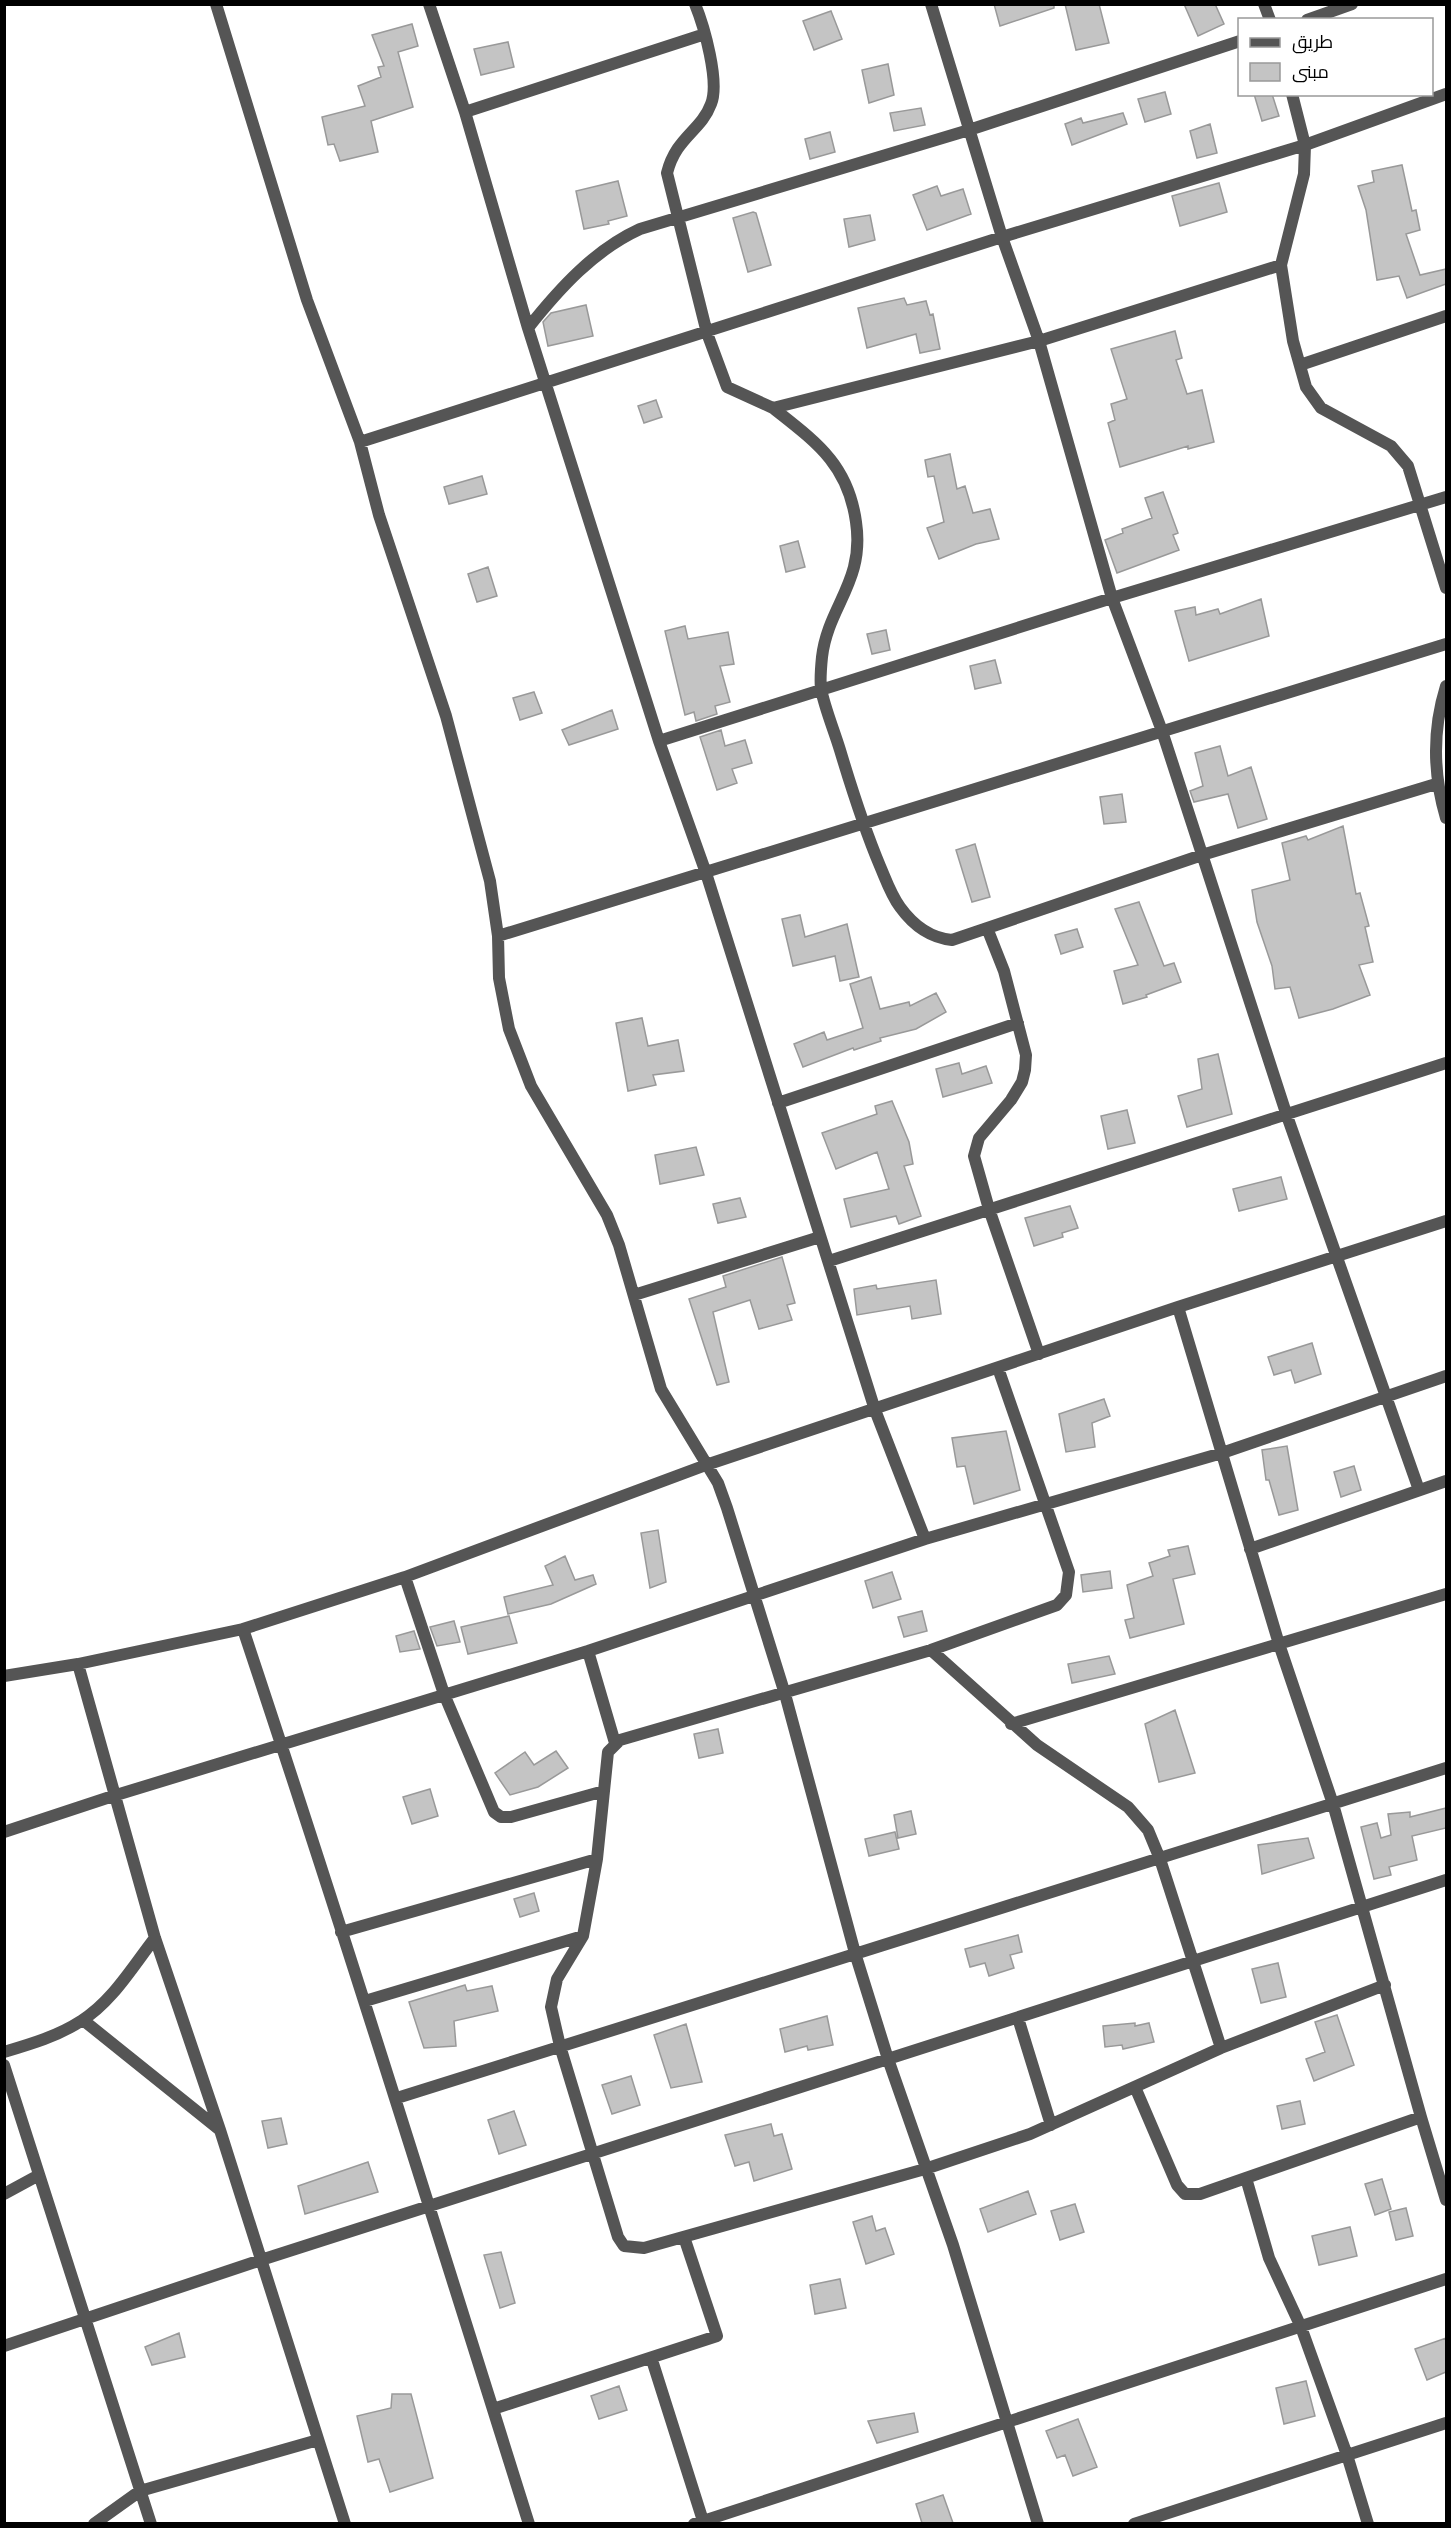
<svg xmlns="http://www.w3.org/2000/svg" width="1451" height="2528" font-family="'Source Sans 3',Cairo,sans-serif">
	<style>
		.building { fill: #c4c4c4; stroke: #999; stroke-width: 1.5 }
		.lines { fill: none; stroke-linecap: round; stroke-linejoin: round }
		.minor { stroke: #555; stroke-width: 12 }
	</style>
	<rect width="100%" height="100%" fill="#fff"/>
	<!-- building -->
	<path class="building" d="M994 4H1054V8L1000 26Z
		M1065 4H1099L1109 43 1076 50Z
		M1184 4H1215L1224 24 1198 36Z
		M831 11 842 39 814 50 803 21Z
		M412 24 418 46 398 52 413 107 371 121 378 152 340 161 334 144 328 145 322 117 365 106 358 86 381 77 378 67 384 66 372 35Z
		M508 42 514 67 481 75 474 49Z
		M888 64 894 95 869 103 862 70Z
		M1165 92 1171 114 1145 122 1138 99Z
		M1254 94H1272L1279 116 1262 121Z
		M921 108 925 125 894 131 890 113Z
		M1123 113 1127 124 1072 145 1065 124 1081 118 1083 123Z
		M1210 124 1217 153 1197 158 1190 131Z
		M830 132 835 152 810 159 805 139Z
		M1402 165 1412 211 1416 210 1420 230 1406 234 1420 275 1446 269V284L1407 298 1399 276 1377 280 1366 210 1358 186 1374 182 1372 171Z
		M618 181 627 216 608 221 609 224 584 229 576 191Z
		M1219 183 1227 212 1180 226 1172 196Z
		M937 186 941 196 963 189 971 214 927 230 913 195Z
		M753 212 756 213 771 265 748 272 733 218Z
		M870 215 875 240 849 247 844 219Z
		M904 298 907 305 926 301 930 315 933 314 940 349 920 353 916 334 867 348 858 308Z
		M586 305 593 336 548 346 543 322 551 313Z
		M1175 331 1182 358 1176 360 1187 394 1202 390 1214 442 1188 449V446L1120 467 1108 423 1115 420 1111 404 1127 399 1111 349Z
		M656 400 662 417 644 423 638 406Z
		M950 454 957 489 965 486 973 513 990 509 999 539 976 544 939 559 927 528 944 522 934 476 928 477 925 460Z
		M482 476 487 494 449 504 444 487Z
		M1163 492 1178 533 1173 535 1179 550 1117 573 1105 540 1123 533 1122 529 1152 518 1145 498Z
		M798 541 805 567 786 572 780 546Z
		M488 567 497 596 477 602 468 574Z
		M1261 599 1269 636 1189 661 1175 611 1195 607 1196 615 1218 609 1220 614Z
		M685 626 688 639 728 632 734 664 720 666 730 702 715 706 717 714 696 721 694 712 685 715 665 631Z
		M886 630 890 650 872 654 867 634Z
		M995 660 1001 683 975 689 970 666Z
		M534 692 542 713 520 720 513 698Z
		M612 710 618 729 569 745 562 730Z
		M721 730 725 746 745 740 752 763 732 769 737 783 717 790 700 737Z
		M1220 746 1228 776 1251 767 1267 819 1238 828 1228 794 1194 802 1190 791 1203 786 1195 753Z
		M1122 794 1126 822 1104 824 1100 797Z
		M1343 826 1356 894 1360 893 1369 926 1365 927 1373 962 1359 965 1370 995 1333 1009 1299 1018 1290 987 1275 989 1272 966 1257 922 1252 890 1290 880 1282 843 1306 836 1308 840Z
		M975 844 990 897 972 902 956 850Z
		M1139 902 1164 966 1174 963 1181 982 1146 995 1147 997 1123 1004 1114 971 1138 965 1115 909Z
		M800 915 805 937 847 924 859 977 840 981 835 956 793 966 782 919Z
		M1077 929 1083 947 1061 954 1055 935Z
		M871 977 880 1009 909 1002 910 1006 936 993 946 1012 916 1029 880 1038 881 1041 854 1050 853 1048 803 1067 794 1044 824 1032 827 1040 863 1028 850 984Z
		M642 1018 648 1046 678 1040 684 1071 653 1075 656 1085 628 1091 616 1023Z
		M1218 1054 1232 1114 1187 1127 1178 1096 1202 1089 1198 1059Z
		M959 1063 962 1074 986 1066 992 1083 943 1097 936 1069Z
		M892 1101 909 1142 913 1164 904 1166 921 1216 899 1224 896 1216 851 1227 844 1199 889 1189 877 1152 836 1169 822 1133 877 1114 875 1106Z
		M1127 1110 1135 1143 1108 1149 1101 1116Z
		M696 1147 704 1175 660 1184 655 1155Z
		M1281 1177 1287 1199 1239 1211 1233 1189Z
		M740 1198 746 1217 718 1223 713 1204Z
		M1070 1206 1078 1228 1062 1233 1063 1237 1034 1246 1025 1218Z
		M782 1257 795 1303 787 1305 792 1320 759 1329 750 1300 713 1312 729 1382 717 1385 689 1299 726 1287 723 1276Z
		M936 1280 941 1314 912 1319 910 1306 857 1315 854 1289 876 1285 877 1289Z
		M1312 1343 1321 1374 1295 1383 1291 1370 1274 1375 1268 1357Z
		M1104 1399 1110 1416 1092 1423 1095 1447 1066 1452 1059 1414Z
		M1006 1431 1020 1490 974 1504 965 1466 957 1467 952 1438Z
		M1287 1446 1298 1510 1279 1515 1269 1480H1266L1262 1450Z
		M1354 1466 1361 1490 1341 1497 1334 1472Z
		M658 1530 666 1582 650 1588 641 1533Z
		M1188 1546 1195 1574 1173 1579 1184 1624 1130 1638 1125 1620 1134 1618 1127 1585 1153 1576 1149 1563 1170 1556 1168 1550Z
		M565 1556 575 1580 593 1575 596 1584 551 1604 508 1614 504 1597 553 1585 545 1566Z
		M1110 1571 1112 1588 1083 1592 1081 1575Z
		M892 1572 901 1599 873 1608 865 1581Z
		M922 1611 927 1631 904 1637 898 1617Z
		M509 1616 517 1643 468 1654 461 1627Z
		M454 1621 460 1642 437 1646 430 1627Z
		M414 1631 420 1649 400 1652 396 1636Z
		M1109 1656 1115 1674 1072 1683 1068 1664Z
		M1175 1710 1195 1773 1159 1782 1145 1724Z
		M718 1729 723 1753 699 1758 694 1734Z
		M556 1751 568 1768 538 1787 510 1795 495 1773 525 1752 534 1765Z
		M430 1789 438 1816 412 1824 403 1797Z
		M1446 1808V1828L1412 1836 1417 1860 1389 1867 1391 1875 1374 1879 1361 1827 1377 1823 1381 1838 1391 1835 1388 1814 1410 1812V1817Z
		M911 1811 916 1834 898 1838 894 1815Z
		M895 1832 899 1849 869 1856 865 1839Z
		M1308 1838 1314 1858 1262 1874 1258 1845Z
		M534 1893 539 1911 520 1917 514 1899Z
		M1018 1935 1022 1952 1010 1955 1014 1968 989 1976 985 1963 970 1967 965 1949Z
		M1278 1963 1286 1997 1261 2003 1252 1969Z
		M465 1985 467 1991 492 1986 498 2011 454 2021 456 2046 424 2048 409 2002Z
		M1337 2015 1354 2065 1314 2081 1306 2059 1325 2052 1315 2022Z
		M827 2016 833 2045 808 2050 807 2046 785 2052 780 2029Z
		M1135 2023V2026L1149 2023 1154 2042 1123 2049 1122 2045 1105 2047 1103 2026Z
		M686 2024 702 2082 671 2088 654 2035Z
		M631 2076 640 2105 612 2114 602 2085Z
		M1300 2101 1305 2124 1282 2129 1277 2106Z
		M514 2111 526 2145 499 2154 488 2120Z
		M281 2118 287 2144 268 2148 262 2121Z
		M771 2124 774 2136 782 2134 792 2169 754 2181 749 2162 735 2166 725 2135Z
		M368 2162 378 2192 305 2214 298 2186Z
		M1382 2179 1391 2209 1375 2215 1365 2184Z
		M1028 2191 1036 2214 988 2232 980 2209Z
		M1075 2204 1084 2232 1060 2240 1051 2211Z
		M1406 2208 1413 2236 1396 2240 1389 2212Z
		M872 2216 876 2231 885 2228 894 2254 866 2264 853 2222Z
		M1350 2227 1357 2256 1319 2265 1312 2236Z
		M501 2252 515 2303 500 2308 484 2255Z
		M840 2279 846 2308 815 2314 810 2285Z
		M179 2333 185 2357 152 2365 145 2347Z
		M1446 2338V2372L1427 2380 1415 2349Z
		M1306 2381 1315 2416 1284 2424 1276 2388Z
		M619 2386 627 2410 599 2419 591 2396Z
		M392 2394H411L433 2478 390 2492 379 2459 368 2462 357 2416 391 2408Z
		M914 2413 918 2432 877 2443 868 2421Z
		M1078 2419 1097 2467 1073 2476 1065 2455 1057 2458 1046 2431Z
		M943 2495 953 2523H922L916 2504Z"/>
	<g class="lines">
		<!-- minor -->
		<path class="minor" d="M216 4 307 300 360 442 379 515 446 716 490 881 498 936 499 978 509 1029 531 1086 607 1215 619 1245 661 1389 718 1483 727 1508 785 1694 855 1953 888 2059 953 2245 1038 2524
			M429 4 465 112 528 328 659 741 706 873 875 1410 925 1539
			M695 4C704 26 720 82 711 104 701 131 676 137 667 173L707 333 727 387 773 408 1039 341 1281 265
			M931 4 1002 237 1039 341 1112 598 1162 731 1286 1113 1419 1490
			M1264 4 1270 20
			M1307 20 1352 4
			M1292 94 1305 145 1304 174 1281 265 1293 341 1306 387 1321 408 1391 446 1408 466 1446 588
			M465 112 705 34
			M528 328C559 289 594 250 640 229L969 130 1240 41
			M1300 365 1446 316
			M773 408C816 442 848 464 856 522 865 582 828 606 822 657 821 667 820 680 821 689 825 709 834 730 840 750 852 790 864 828 880 866 886 880 891 895 900 907 913 925 931 938 952 940L1202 855 1436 784
			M360 442 1002 237 1305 145 1446 94
			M1446 686C1432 731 1433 774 1446 818
			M659 741 1112 598 1446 497
			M987 928 1004 971 1026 1055 1025 1070 1022 1082 1011 1100 979 1138 974 1156 989 1209 1039 1354
			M498 936 1446 644
			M778 1103 1018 1023
			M829 1261 1446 1063
			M634 1295 820 1237
			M1178 1307 1279 1644 1333 1804 1421 2117 1446 2200
			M998 1368 1069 1572 1066 1595 1057 1605 931 1650 620 1740 608 1752 597 1859 583 1936 557 1979 551 2007 560 2046 618 2237 624 2246 644 2248 925 2169 1030 2134 1221 2048 1385 1985
			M1250 1549 1446 1481
			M405 1577 444 1694 494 1812 501 1817H511L604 1791
			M243 1629C342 1926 435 2225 529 2524
			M931 1650 1037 1745 1128 1807 1148 1830 1160 1859 1221 2048
			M588 1651 615 1743
			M78 1664 155 1938 220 2130 345 2524
			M4 1676 78 1664 243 1629 405 1577 706 1465 1178 1307 1446 1221
			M1011 1724 1446 1594
			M4 1832 113 1796 588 1651 925 1539 1222 1453 1446 1376
			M341 1932 597 1859
			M365 2001 583 1936
			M1018 2018 1051 2125
			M83 2020 220 2130
			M4 2052C31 2044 58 2036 81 2021 112 2002 133 1966 155 1938
			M4 2065 151 2524
			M1135 2087 1177 2185 1185 2194H1200L1421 2117
			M397 2098 1446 1768
			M1246 2178 1269 2258 1301 2327 1347 2455 1368 2524
			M4 2194 39 2175
			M4 2346 261 2260 1446 1880
			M652 2360 704 2524
			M493 2409 717 2336 684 2237
			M94 2524 140 2491 318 2440
			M694 2524 1446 2279
			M1134 2524 1446 2423"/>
	</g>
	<!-- border -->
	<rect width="1451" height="2528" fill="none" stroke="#000000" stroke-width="12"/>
	<!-- legend -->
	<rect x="1238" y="18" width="195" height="78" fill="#ffffff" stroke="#999999" stroke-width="1.5"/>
	<rect x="1250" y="38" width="30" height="9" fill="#555555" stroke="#999999" stroke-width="1.5"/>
	<text x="1292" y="48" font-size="18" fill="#000000">طريق</text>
	<rect x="1250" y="63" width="30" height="18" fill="#c4c4c4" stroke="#999999" stroke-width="1.5"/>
	<text x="1292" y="78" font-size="18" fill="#000000">مبنى</text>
</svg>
